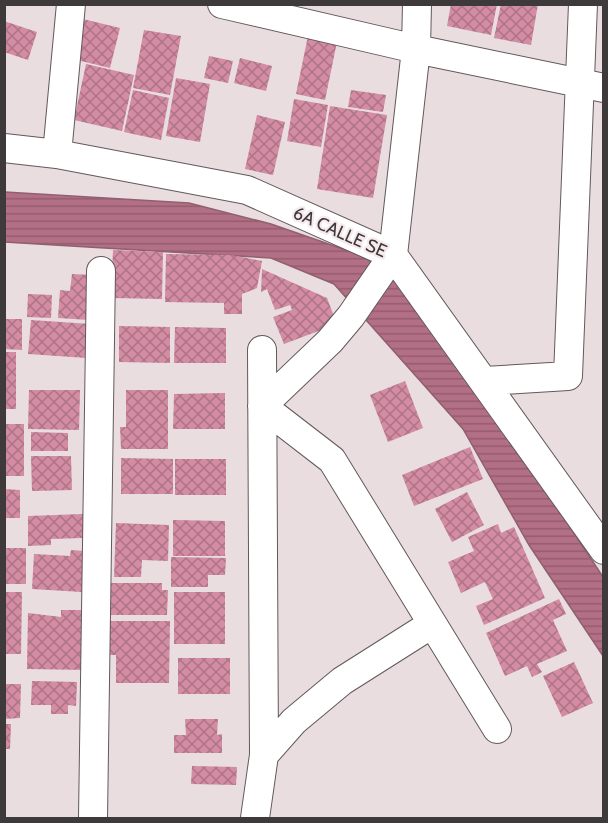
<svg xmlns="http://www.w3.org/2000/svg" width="608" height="823" font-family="Cabin,sans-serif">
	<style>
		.water { fill: url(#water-rules); stroke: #905f70; stroke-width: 1.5 }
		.building { fill: url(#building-cross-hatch) }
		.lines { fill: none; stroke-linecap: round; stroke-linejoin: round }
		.street-casing { stroke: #62595b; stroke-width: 30 }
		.street { stroke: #fff; stroke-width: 28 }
		.labels { text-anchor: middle; stroke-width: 4.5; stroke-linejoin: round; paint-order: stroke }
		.street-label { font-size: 18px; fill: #3e393b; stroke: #f6eaed }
	</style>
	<defs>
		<pattern id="water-rules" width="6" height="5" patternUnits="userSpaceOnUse" patternTransform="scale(1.5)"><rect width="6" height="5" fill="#b36f86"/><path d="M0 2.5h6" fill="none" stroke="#935c6f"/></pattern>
		<pattern id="building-cross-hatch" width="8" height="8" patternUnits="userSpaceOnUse" patternTransform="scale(1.5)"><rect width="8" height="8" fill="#d38ca3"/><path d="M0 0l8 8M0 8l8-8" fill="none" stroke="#ad7386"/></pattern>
	</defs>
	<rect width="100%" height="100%" fill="#e9dde0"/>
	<!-- water -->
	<path class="water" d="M5 192 189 203 271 224 363 256 394 280 537 477 603 577V656L529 545 463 429 334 284 271 258 5 242Z"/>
	<!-- building -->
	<path class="building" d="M451 4H497L491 35 447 26Z
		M501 4H538L531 45 494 38Z
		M83 19 120 28 110 68 73 59Z
		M4 21 37 32 28 60 4 52Z
		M144 30 181 36 170 95 133 88Z
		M309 31 338 37 325 100 296 94Z
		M209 56 233 61 228 83 204 78Z
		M240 58 272 66 266 91 234 83Z
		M86 64 134 75 122 131 74 120Z
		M176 78 210 84 200 142 166 136Z
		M133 90 169 98 161 140 124 132Z
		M351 90 386 95 383 112 348 107Z
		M294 99 328 105 321 147 287 141Z
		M330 106 387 115 373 198 317 189Z
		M257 115 285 122 273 175 245 169Z
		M113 250 163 252 162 299 111 298Z
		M166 254 231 255 262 261 257 288 242 294V314H224V303L165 302Z
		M262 269 327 298 337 324 284 344 273 317 292 310 290 305 275 310 267 289 261 292Z
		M72 274 92 275 89 320 58 318 60 290 70 291Z
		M28 294 52 295 51 318 27 317Z
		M4 319H22V350L4 349Z
		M31 320 90 324 87 358 28 354Z
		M119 326 170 327V363L119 362Z
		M175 327 226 328V363H174Z
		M4 352H16V409H4Z
		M405 381 423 428 388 442 370 395Z
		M29 390H80L79 430 28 429Z
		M126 390H168V449H121L120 427H126Z
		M225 393V429H173L174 394Z
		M4 424H24V476H4Z
		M31 432 68 433V451H31Z
		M470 447 483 479 414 506 402 475Z
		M31 456H71L72 490 32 491Z
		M121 458 173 459V494H121Z
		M175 459H226V495H175Z
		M4 489 20 490V518H4Z
		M467 492 484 525 452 542 435 509Z
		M83 514V538L51 539V545L28 546V516Z
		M173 520 225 521V556H173Z
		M116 523 169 525 168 561 142 560 141 577H114Z
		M498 524 501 533 514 527 545 598 484 625 476 606 493 599 485 582 461 593 448 562 474 551 468 537Z
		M4 548H26V584H4Z
		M71 550 85 551 82 592 32 589 34 554 70 556Z
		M171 557 226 558 225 575H208V587H171Z
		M111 583H162V590H168L167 615H111Z
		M4 592H22L21 654H4Z
		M174 592H225V644H174Z
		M559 599 566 614 553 620 567 651 537 664 542 672 532 677 527 666 505 676 486 633Z
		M61 610H87L86 670 27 669 28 613 61 617Z
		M106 621H170L169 683H116V655H106Z
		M178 658H230V694H178Z
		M574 662 593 703 562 717 543 676Z
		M32 681 77 682 76 706 68 705V714H51V705H31Z
		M4 684H21L20 718 4 719Z
		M185 719H218L217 735 222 734V753H174V735H186Z
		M4 724H11L10 749H4Z
		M192 766 237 767 236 785 191 784Z"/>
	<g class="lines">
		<!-- street casing -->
		<g class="street-casing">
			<path id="street" d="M222 4 416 49 604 88
				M417 4 416 49 393 255 351 316 330 341 262 406 332 460 497 729
				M4 148 57 154 247 190 393 255 604 550
				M57 154 71 4
				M485 381 568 376 583 4
				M264 755 294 721 342 681 432 624
				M93 818 101 271
				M255 818 264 755 262 350"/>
		</g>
		<!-- street -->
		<use href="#street" class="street"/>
	</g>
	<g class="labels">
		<!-- street labels -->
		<g class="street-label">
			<text transform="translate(340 232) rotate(24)" y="6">6A CALLE SE</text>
		</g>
	</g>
	<!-- border -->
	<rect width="608" height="823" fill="none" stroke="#3e393b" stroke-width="12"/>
</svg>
